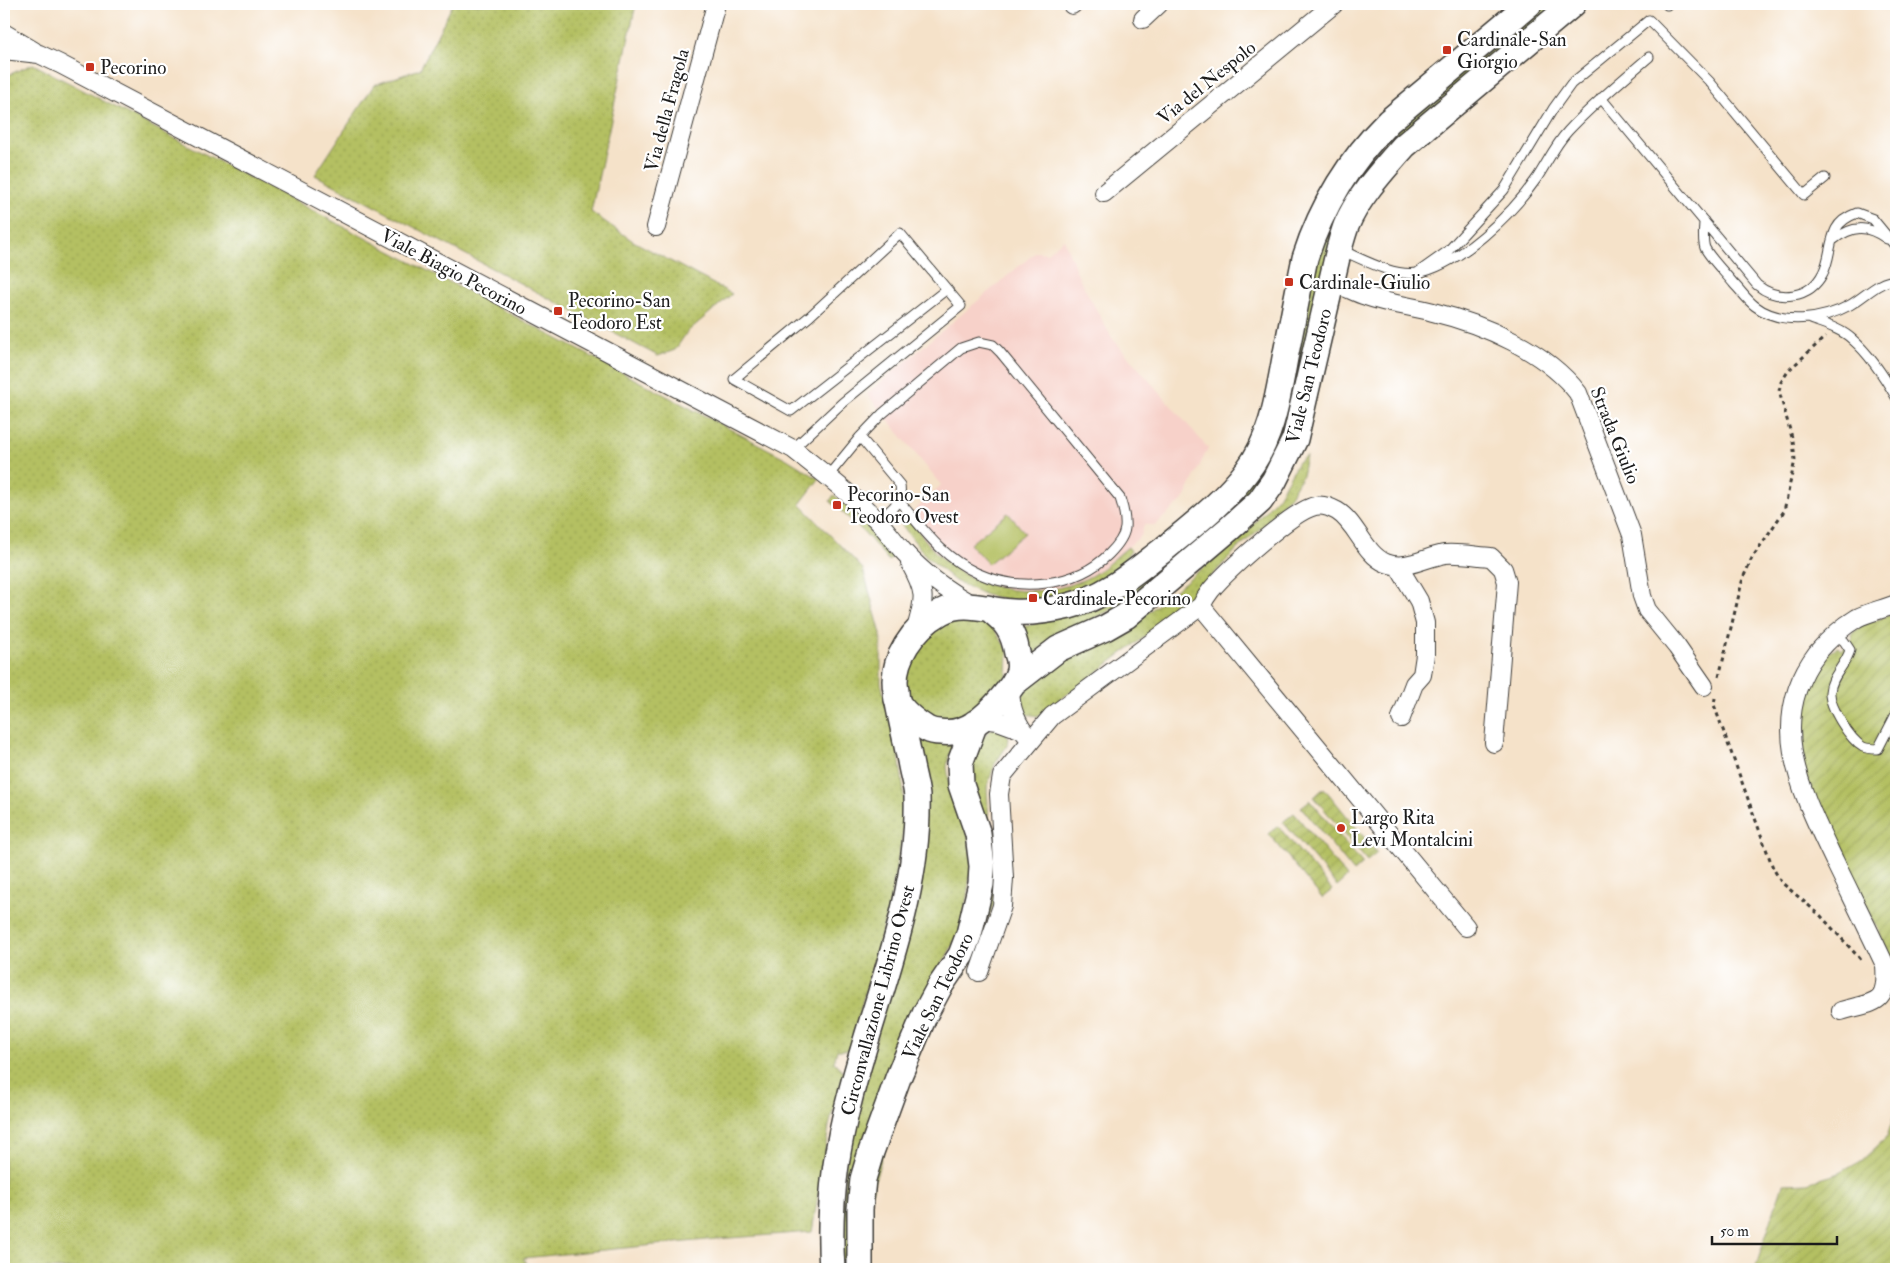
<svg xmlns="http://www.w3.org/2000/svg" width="1900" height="1273" font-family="'IM FELL Double Pica',serif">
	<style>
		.built { fill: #f7d1c9 }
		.grass { fill: url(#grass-dots); stroke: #686e3f }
		.park { fill: #b4c062; stroke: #686e3f }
		.garden { fill: url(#garden-furrows); stroke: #686e3f }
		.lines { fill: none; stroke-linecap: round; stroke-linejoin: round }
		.service-casing { stroke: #3d3a36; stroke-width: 11 }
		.minor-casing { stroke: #3d3a36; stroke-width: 20 }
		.secondary-casing { stroke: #3d3a36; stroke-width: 28 }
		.path { stroke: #3d3a36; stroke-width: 3; stroke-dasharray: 4 4; stroke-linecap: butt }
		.service { stroke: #fff; stroke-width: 9 }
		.minor { stroke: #fff; stroke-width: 18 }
		.secondary { stroke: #fff; stroke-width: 25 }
		.poi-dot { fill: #c8321e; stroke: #fff; stroke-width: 2 }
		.labels { text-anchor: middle; stroke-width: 4.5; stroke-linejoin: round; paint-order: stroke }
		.poi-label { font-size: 19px; fill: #1c1c1c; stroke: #fff; text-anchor: start }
		.street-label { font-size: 19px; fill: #1c1c1c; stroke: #fff }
	</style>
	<defs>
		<pattern id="grass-dots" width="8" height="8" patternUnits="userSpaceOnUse" patternTransform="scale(1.25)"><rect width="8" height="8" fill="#b4c062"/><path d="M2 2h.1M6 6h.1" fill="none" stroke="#9aa454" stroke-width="1.8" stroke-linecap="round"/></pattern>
		<pattern id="garden-furrows" width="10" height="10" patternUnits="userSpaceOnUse" patternTransform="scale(1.25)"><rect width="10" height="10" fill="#b4c062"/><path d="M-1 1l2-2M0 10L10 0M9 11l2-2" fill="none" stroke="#9aa454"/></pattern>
	</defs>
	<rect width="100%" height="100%" fill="#fff"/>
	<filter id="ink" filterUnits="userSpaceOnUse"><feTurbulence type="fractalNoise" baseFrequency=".02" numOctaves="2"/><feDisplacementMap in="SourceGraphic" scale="10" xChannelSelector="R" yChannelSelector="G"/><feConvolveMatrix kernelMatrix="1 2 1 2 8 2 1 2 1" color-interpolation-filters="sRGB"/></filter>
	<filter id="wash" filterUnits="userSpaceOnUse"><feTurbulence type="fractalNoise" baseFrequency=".0096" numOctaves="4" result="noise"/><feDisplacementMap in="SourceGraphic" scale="20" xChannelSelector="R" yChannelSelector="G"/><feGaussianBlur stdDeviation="1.12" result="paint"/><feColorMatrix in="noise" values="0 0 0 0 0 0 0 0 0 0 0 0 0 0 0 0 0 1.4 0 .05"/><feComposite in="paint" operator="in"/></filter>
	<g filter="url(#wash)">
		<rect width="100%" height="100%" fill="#f5e2c9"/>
		<!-- built -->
		<path class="built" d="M1064 239 1079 278 1112 338 1208 448 1184 499 1155 525H1144L1141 536 1095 574 1070 585 1054 589 1038 591 1008 590 970 577 944 561 928 545 907 518 941 485 867 394 1036 252 1047 253Z"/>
		<!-- grass -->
		<path class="grass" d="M453 4H636L591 212 633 241 732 294 687 332 675 350 658 356 315 175 374 85 420 69Z
			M1544 4H1558L1378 160 1289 430 1251 498 1119 606 1053 638 1031 656 1027 637 1022 627 1034 624 1231 504 1317 251 1356 173 1417 109Z
			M33 64 787 459 819 479 800 504 863 569 881 634V683L898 748 903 786 905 821 889 906 849 1050H837L834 1062 844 1072 829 1126 812 1232 716 1239 523 1258 529 1269H4V75L6 76Z
			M1306 456 1302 476 1290 496 1262 527 1238 548 1178 612 1038 716 1025 714 1020 710V702L1026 689 1065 659 1140 619 1245 533 1278 497 1298 462Z
			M834 495 874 530 894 555 889 561 864 532 830 501Z
			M903 515C918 527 928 547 944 560 982 593 1039 600 1085 579 1101 572 1114 558 1128 547L1131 551 1112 575 1096 585 1054 600H1010L986 595 955 581 926 556 901 524Z
			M976 616 989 622 1008 650 1007 676 973 715 937 723 909 701 904 676 907 664 931 632 950 618Z
			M999 728 1005 731 1009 738 1008 744 995 764 987 787 990 847 997 899 967 960 977 936 968 772 976 744 991 729Z
			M921 735 957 741 949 755 947 767 950 786 968 835 972 864 965 908 960 932 930 986 850 1269H840L845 1165 887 994 918 740Z"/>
		<!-- park -->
		<path class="park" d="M1008 513 1025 533 988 564 970 544Z"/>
		<!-- garden -->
		<path class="garden" d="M1896 613V995L1894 987V963C1878 929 1861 895 1844 860 1819 811 1788 757 1803 699 1805 692 1809 685 1812 678 1817 667 1826 651 1838 647L1842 650 1852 640 1851 634 1862 625Z
			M1324 788 1377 853 1367 861 1314 797Z
			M1310 800 1363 864 1354 872 1301 807Z
			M1294 813 1347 877 1337 886 1283 822Z
			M1278 826 1332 890 1322 898 1269 834Z
			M1896 1109V1269H1755L1783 1184 1807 1183 1840 1173 1861 1161 1887 1137Z"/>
	</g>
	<g filter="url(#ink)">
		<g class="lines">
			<!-- service casing -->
			<g class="service-casing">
				<path id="service" d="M1667 5V4
					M1601 98 1757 285C1778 302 1810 299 1823 273 1830 260 1829 243 1836 229 1840 221 1849 216 1857 213L1873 219 1896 247
					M1704 221C1704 229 1702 240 1705 248 1709 257 1727 275 1734 284 1741 291 1747 300 1755 306 1781 326 1823 320 1850 305 1866 296 1878 281 1896 280
					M1833 240C1853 225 1867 225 1887 239
					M1341 250C1362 259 1394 277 1417 273 1460 265 1512 214 1537 178 1547 163 1555 145 1568 131 1593 104 1621 81 1649 57
					M1417 273 1448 251 1504 190 1553 109 1571 84 1649 20 1709 81 1804 195 1825 178
					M1810 319C1824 324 1842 329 1853 340 1869 354 1885 378 1896 397
					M860 437 900 485C903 504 890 509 878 521
					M793 449 842 403 961 306 900 233 810 316 734 379 791 411 947 289
					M828 476 860 437 882 414 961 348 979 342 993 345 1000 352 1120 498C1123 507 1126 518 1125 528 1124 538 1116 547 1109 554 1076 587 1019 592 977 573 941 556 924 530 899 501
					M1835 635 1844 641 1850 650C1846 665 1831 676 1830 692 1829 706 1850 740 1863 747 1868 749 1873 749 1878 749L1896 714"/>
			</g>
			<!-- minor casing -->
			<g class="minor-casing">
				<path id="minor" d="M1072 5 1073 4
					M1143 19 1159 4
					M4 33 34 51
					M4 50 39 54 60 64 793 449C822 472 850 493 876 519 886 529 894 541 903 551 923 573 947 591 973 605
					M1104 193 1334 4
					M656 227 716 4
					M1331 283C1344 285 1353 292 1366 296 1388 304 1411 306 1433 312 1483 324 1546 351 1578 393L1632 535 1642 596 1647 610 1677 647 1704 686
					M910 563C928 596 924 599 915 633
					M1398 566 1419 601 1425 623V655L1422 675 1414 684 1401 718
					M1201 606 1466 927
					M1010 688C1010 709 1017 725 1031 741L1052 716 1201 606C1204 600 1207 595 1211 590 1227 571 1292 511 1315 506 1323 504 1330 507 1337 511 1357 523 1364 554 1386 563 1405 571 1426 557 1445 554 1460 553 1477 556 1491 557L1503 569 1507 582 1494 743
					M982 719 998 721 1020 729
					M979 972 1002 906 1004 878 999 794 1002 776 1031 741
					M1841 1011C1875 1001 1888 1006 1885 965 1869 931 1852 897 1835 862 1803 795 1764 723 1817 653 1828 640 1842 627 1857 618 1869 612 1884 609 1896 604"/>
			</g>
			<!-- secondary casing -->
			<g class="secondary-casing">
				<path id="secondary" d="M988 608C1006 622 1013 630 1017 653 1019 658 1020 665 1019 671 1016 682 1009 690 1002 698 986 717 966 736 940 732 935 732 931 731 927 729 917 723 906 714 899 705 897 701 896 696 896 691 890 660 914 627 941 612 965 599 988 611 1013 612 1031 613 1052 610 1069 606 1106 597 1133 573 1163 550 1192 526 1225 501 1247 471 1272 439 1278 396 1285 358 1292 324 1298 291 1305 258 1322 205 1350 160 1389 121L1529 4
					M1014 683 1058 649 1105 628 1126 616 1230 528 1260 501 1274 481 1295 439 1339 249C1341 242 1343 234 1346 226 1357 198 1384 169 1404 146L1573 4
					M832 1269C828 1212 835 1153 850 1097 875 998 920 900 917 796 916 786 913 776 911 766 907 745 902 724 898 703
					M860 1269V1209L863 1179 871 1152 898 1078 925 1014 940 986 961 955 969 934 981 884 982 866 978 834 961 785 960 763 975 723"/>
			</g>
			<!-- path -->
			<path class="path" d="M1719 677 1743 578 1752 558 1784 511 1795 460 1793 441 1779 391 1781 382 1789 370 1825 337
				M1715 698 1714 705 1773 868 1781 882 1821 916 1863 962"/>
			<!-- service -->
			<use href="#service" class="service"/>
			<!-- minor -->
			<use href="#minor" class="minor"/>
			<!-- secondary -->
			<use href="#secondary" class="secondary"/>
		</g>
	</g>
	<!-- markers -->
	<g class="poi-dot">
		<rect x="1442" y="45" width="10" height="10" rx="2.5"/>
		<rect x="85" y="62" width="10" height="10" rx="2.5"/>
		<rect x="1284" y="277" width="10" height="10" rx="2.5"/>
		<rect x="553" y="306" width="10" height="10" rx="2.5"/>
		<rect x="832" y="500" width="10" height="10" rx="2.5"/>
		<rect x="1028" y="593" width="10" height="10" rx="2.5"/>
		<circle cx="1341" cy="828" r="5"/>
	</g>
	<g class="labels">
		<!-- poi labels -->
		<g class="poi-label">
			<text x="1457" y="46">Cardinale-San<tspan x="1457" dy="22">Giorgio</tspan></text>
			<text x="100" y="74">Pecorino</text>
			<text x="1299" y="289">Cardinale-Giulio</text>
			<text x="568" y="307">Pecorino-San<tspan x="568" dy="22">Teodoro Est</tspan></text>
			<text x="847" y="501">Pecorino-San<tspan x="847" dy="22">Teodoro Ovest</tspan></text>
			<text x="1043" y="605">Cardinale-Pecorino</text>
			<text x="1351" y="824">Largo Rita<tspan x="1351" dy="22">Levi Montalcini</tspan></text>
		</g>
		<!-- street labels -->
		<g class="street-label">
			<text transform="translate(1206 82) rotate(-39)" y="7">Via del Nespolo</text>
			<text transform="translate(666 110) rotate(-75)" y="7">Via della Fragola</text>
			<text transform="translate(454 271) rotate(28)" y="7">Viale Biagio Pecorino</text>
			<text transform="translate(1308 376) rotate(-76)" y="7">Viale San Teodoro</text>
			<text transform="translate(1616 435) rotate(68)" y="7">Strada Giulio</text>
			<text transform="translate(937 996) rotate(-64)" y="7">Viale San Teodoro</text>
			<text transform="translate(877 1000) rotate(-75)" y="7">Circonvallazione Librino Ovest</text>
		</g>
	</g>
	<!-- margin -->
	<rect width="1900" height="1273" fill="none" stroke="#fff" stroke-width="20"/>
	<!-- scale -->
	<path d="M1712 1236v8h125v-8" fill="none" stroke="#1c1c1c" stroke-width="2.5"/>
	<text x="1720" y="1236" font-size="15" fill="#1c1c1c" stroke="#ffffff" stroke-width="4" paint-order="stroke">50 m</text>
</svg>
